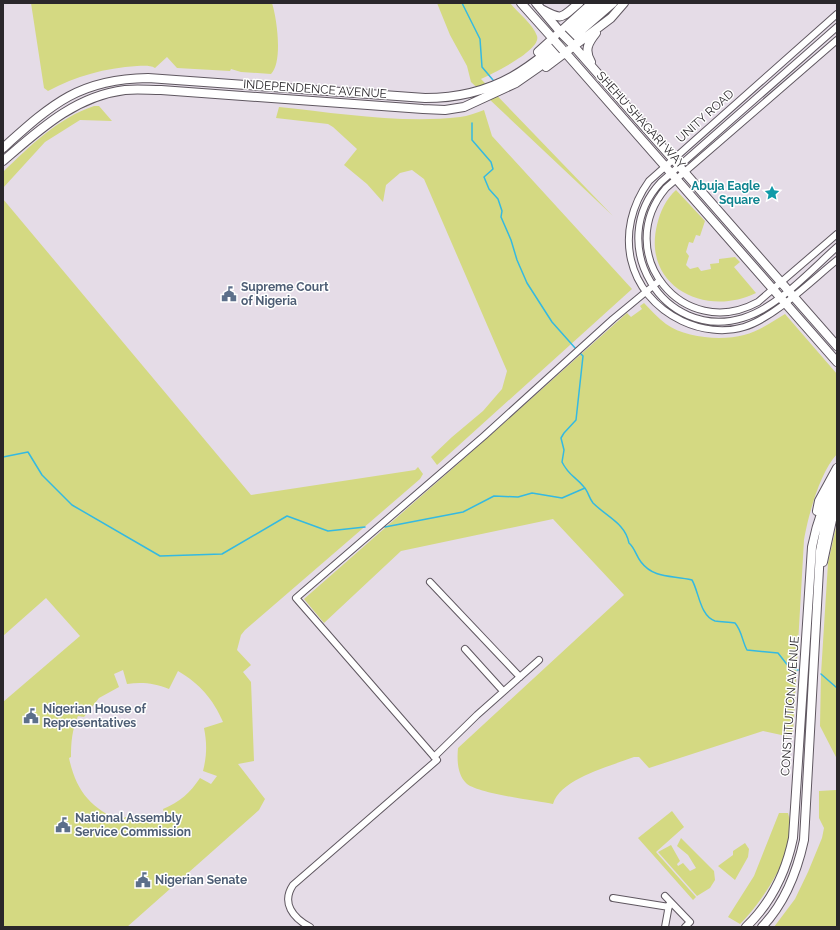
<svg xmlns="http://www.w3.org/2000/svg" width="840" height="930" font-family="Raleway,sans-serif">
	<style>
		.green { fill: #d4d982; fill-rule: evenodd }
		.lines { fill: none; stroke-linecap: round; stroke-linejoin: round }
		.stream { stroke: #34b9e1; stroke-width: 1.5 }
		.minor-casing { stroke: #5f5760; stroke-width: 8 }
		.major-casing { stroke: #5f5760; stroke-width: 10 }
		.minor { stroke: #fff; stroke-width: 6 }
		.major { stroke: #fff; stroke-width: 8 }
		.major-bridge-casing { stroke: #5f5760; stroke-width: 10; stroke-linecap: butt }
		.major-bridge { stroke: #fff; stroke-width: 8 }
		.labels { text-anchor: middle; stroke-width: 3; stroke-linejoin: round; paint-order: stroke }
		.street-label { font-size: 12px; fill: #2a272b; stroke: #fff }
		.culture-label { font-size: 12px; font-weight: bold; fill: #0d838f; stroke: #fff; text-anchor: end }
		.service-label { font-size: 12px; font-weight: bold; fill: #4e5e75; stroke: #fff; text-anchor: start }
	</style>
	<rect width="100%" height="100%" fill="#e5dce7"/>
	<!-- green -->
	<path class="green" d="M31 3H272C277 19 283 62 271 74L241 72 231 69 230 71 177 68 167 57 155 68C150 65 143 66 137 66 105 68 76 76 48 91L44 88Z
		M437 3H510C518 13 533 24 537 36 542 50 492 74 481 79L613 216 471 82 467 66 450 35Z
		M94 106H99L112 121 80 120 45 142 3 188V172C30 146 58 118 94 106Z
		M279 107C336 113 403 124 460 117 468 116 476 113 484 110L492 136 632 289 437 465 431 457 452 437 483 411 502 389 507 371 424 179 412 170 400 173 386 185 383 202 367 184 344 165 357 149 333 127 328 124 276 118Z
		M676 190 705 221 700 236 696 235 693 243 689 242 686 252 689 256 686 265 690 269 698 267 701 271 711 269 710 264 719 263V259L735 257 740 262 734 267 756 293C705 318 642 286 657 225 660 212 666 199 676 190Z
		M3 199 251 495 415 470 418 467 423 474 420 479 245 630 241 635 237 650 251 665 243 672 251 682 254 761 238 764 265 799 259 810 127 927 3 926V702L80 636 46 598 3 636ZM123 670 127 684C142 682 154 683 169 689L178 671C200 684 213 699 223 722L204 728C207 743 207 755 203 771L217 776 211 784 200 778C190 793 180 802 163 809L165 816 145 819 125 817 122 821C91 809 76 791 69 758L71 757C71 742 72 730 78 716L84 717 99 698 119 687 114 674Z
		M644 303C651 310 658 318 666 324 685 338 722 341 744 335 759 331 772 322 785 314L837 374V454C820 472 808 516 804 540L793 731 786 736 763 731 649 768 639 757H634C611 766 561 778 553 804 537 801 475 793 466 783 457 774 457 759 458 748L624 595 553 519 401 551 324 623 304 599 484 441 627 313 631 317 642 309 640 306Z
		M837 523V759L820 726 821 674 828 563Z
		M837 788V927H774L795 899 808 872 822 838 824 828 819 818V791L836 790Z
		M672 811 684 827 656 852 696 897 693 900 638 838Z
		M779 813H788C789 817 791 823 791 828 793 855 760 905 740 924L728 917 754 876Z
		M681 838 714 871 715 880 710 888 697 896 658 852 671 845 680 861 677 864 678 866 683 863 690 871 696 868 688 855 677 846Z
		M745 843 749 849 748 857 735 880 718 866 733 855V851Z"/>
	<g class="lines">
		<!-- stream -->
		<path class="stream" d="M462 3 480 39 482 67 493 80
			M472 123V140L491 162 493 169 484 177 489 189 498 199 502 211 501 217 511 240 517 260 527 283 552 322 576 349
			M579 352 583 356 576 420 564 433 561 438 564 450 562 462C569 476 575 476 584 487 588 491 589 498 593 503 607 517 625 523 629 543 635 548 636 556 641 562 654 579 672 575 692 580 699 592 700 616 715 621 722 622 729 622 735 623 742 631 742 641 747 650L778 653 789 667 798 670
			M3 457 28 452 42 475 72 505 160 556 222 554 287 516 328 531 365 527
			M385 527 463 512 494 496 518 497 532 493 562 498 585 488
			M821 674 837 688"/>
		<!-- minor casing -->
		<g class="minor-casing">
			<path id="minor" d="M837 14 649 181C613 231 626 294 682 321 701 330 724 333 744 327 774 318 812 280 837 260
				M837 27 661 182C604 243 663 342 743 318 777 308 811 270 837 247
				M837 40 666 188C611 253 683 343 758 302L837 234
				M430 582 520 677
				M465 649 503 691
				M434 757 477 715 539 660
				M665 896 690 922 685 927
				M613 898 669 907
				M310 927C293 918 281 903 293 885L437 760 296 598 484 436 613 319 659 281
				M665 927 669 905"/>
		</g>
		<!-- major casing -->
		<g class="major-casing">
			<path id="major" d="M521 3 555 41
				M536 3 562 34
				M541 9C563 21 561 18 579 3
				M571 43 837 346
				M563 50 837 362
				M538 52 592 3
				M591 62C584 50 588 43 596 33
				M546 67 611 18 624 3
				M3 148C52 104 79 79 148 78L425 98C509 98 543 55 602 3
				M3 161C39 130 75 96 125 90 137 89 149 90 161 90L423 109 445 110 464 107 516 83 539 67 613 3
				M817 511 819 501 837 468
				M823 562 832 520 837 506
				M746 927C772 902 786 872 793 838L812 547C817 522 825 499 837 478
				M762 927C785 903 797 872 804 840L820 551 827 516 837 492"/>
		</g>
		<!-- minor -->
		<use href="#minor" class="minor"/>
		<!-- major -->
		<use href="#major" class="major"/>
		<!-- major-bridge casing -->
		<g class="major-bridge-casing">
			<path id="major-bridge" d="M562 34 571 43
				M555 41 563 50"/>
		</g>
		<!-- major-bridge -->
		<use href="#major-bridge" class="major-bridge"/>
	</g>
	<!-- icons -->
	<defs>
		<g id="sight-bare" transform="scale(1.2)"><path d="M0-6L1.8-2.2L6-1.7L2.9 1.2L3.7 5.4L0 3.3L-3.7 5.4L-2.9 1.2L-6-1.7L-1.8-2.2Z" fill="#0f9aa8" stroke="#fff" stroke-width="2.5" paint-order="stroke"/></g>
		<g id="civic-bare" transform="scale(1.2)"><path d="M-.6-6.5H3V-4.5H.6V-3L4-1V1h2V6H-6V1h2V-1L-.6-3ZM-1.2 2.5V6h2.4V2.5Z" fill="#5c6f8a" stroke="#fff" stroke-width="2.5" paint-order="stroke"/></g>
	</defs>
	<g fill-rule="evenodd">
		<use href="#sight-bare" x="772" y="193"/>
		<use href="#civic-bare" x="229" y="294"/>
		<use href="#civic-bare" x="31" y="716"/>
		<use href="#civic-bare" x="63" y="825"/>
		<use href="#civic-bare" x="143" y="880"/>
	</g>
	<g class="labels">
		<!-- street labels -->
		<g class="street-label">
			<text transform="translate(315 89) rotate(4)" y="4">INDEPENDENCE AVENUE</text>
			<text transform="translate(705 116) rotate(-42)" y="4">UNITY ROAD</text>
			<text transform="translate(641 120) rotate(48)" y="4">SHEHU SHAGARI WAY</text>
			<text transform="translate(790 706) rotate(-86)" y="4">CONSTITUTION AVENUE</text>
		</g>
		<!-- culture labels -->
		<g class="culture-label">
			<text x="760" y="190">Abuja Eagle<tspan x="760" dy="14">Square</tspan></text>
		</g>
		<!-- service labels -->
		<g class="service-label">
			<text x="241" y="291">Supreme Court<tspan x="241" dy="14">of Nigeria</tspan></text>
			<text x="43" y="713">Nigerian House of<tspan x="43" dy="14">Representatives</tspan></text>
			<text x="75" y="822">National Assembly<tspan x="75" dy="14">Service Commission</tspan></text>
			<text x="155" y="884">Nigerian Senate</text>
		</g>
	</g>
	<!-- border -->
	<rect width="840" height="930" fill="none" stroke="#2a272b" stroke-width="8"/>
</svg>
